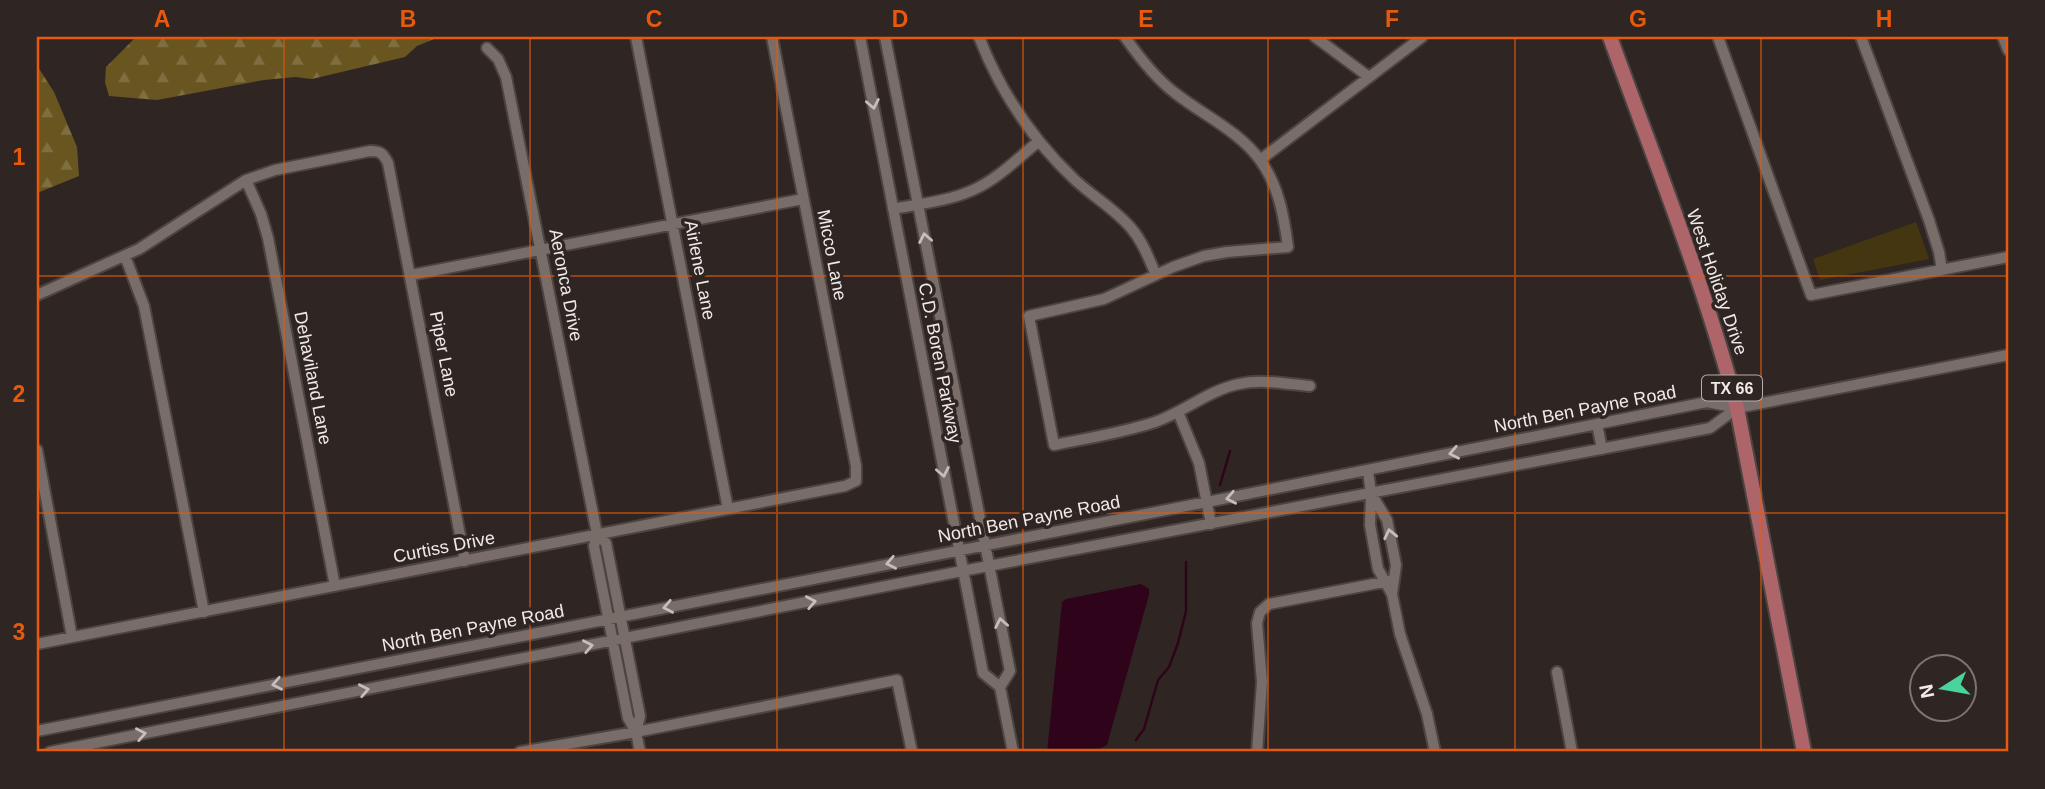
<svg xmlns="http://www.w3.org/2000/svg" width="2045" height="789" font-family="Arial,sans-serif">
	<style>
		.green { fill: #443610 }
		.forest { fill: url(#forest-firs) }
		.water { fill: #2f041b }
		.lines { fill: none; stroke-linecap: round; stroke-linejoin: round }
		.stream { stroke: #2f041b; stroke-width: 2.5 }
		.minor-casing { stroke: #4b4441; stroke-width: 14 }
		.major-casing { stroke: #4b4441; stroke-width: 18 }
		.minor { stroke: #786d69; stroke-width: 10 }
		.major { stroke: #ae656a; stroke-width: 14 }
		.oneway { stroke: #c6bebc }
		.grid { fill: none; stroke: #e8590c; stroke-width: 2; stroke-opacity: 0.55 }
		.labels { text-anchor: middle; stroke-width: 7; stroke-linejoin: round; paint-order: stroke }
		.shield { fill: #2f2623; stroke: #b6afad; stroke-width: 2 }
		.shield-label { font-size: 16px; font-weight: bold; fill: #f0eae8 }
		.street-label { font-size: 18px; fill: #f0eae8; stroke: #2f2623 }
		.neatline { fill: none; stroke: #e8590c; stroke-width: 2.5 }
		.grid-label { font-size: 23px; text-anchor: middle; font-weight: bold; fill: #e8590c }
	</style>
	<defs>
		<pattern id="forest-firs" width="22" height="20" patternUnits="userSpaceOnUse" patternTransform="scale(1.75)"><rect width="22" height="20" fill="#685520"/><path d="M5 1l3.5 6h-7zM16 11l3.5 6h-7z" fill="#7e6e40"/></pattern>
	</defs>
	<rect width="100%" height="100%" fill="#2f2623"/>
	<!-- green -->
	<path class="green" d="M1916 222 1929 259 1820 280 1813 259Z"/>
	<!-- forest -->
	<path class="forest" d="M136 37H439L417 46 405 57 312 79 295 77 264 80 157 100 109 96 105 82 106 67Z
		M38 67 54 92 77 147 79 176 37 193V68Z"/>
	<!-- water -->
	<path class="water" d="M1141 584 1149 589V595L1107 745C1091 755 1066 752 1047 752L1062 602 1066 599Z"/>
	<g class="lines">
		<!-- stream -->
		<path class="stream" d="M1220 485 1230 451
			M1136 740 1144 729 1158 680 1169 667 1178 643 1186 611V562"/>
		<!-- minor casing -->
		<g class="minor-casing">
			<path id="minor" d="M636 37 728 509
				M860 37 983 673 1000 687 1013 752
				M885 37 1010 671 1000 687
				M979 37C1000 91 1031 138 1074 179 1092 196 1115 209 1131 228 1143 242 1149 259 1156 275
				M1125 37C1139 57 1155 78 1175 93 1203 115 1239 131 1260 160 1279 186 1284 217 1288 247L1227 252 1204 256 1173 267 1104 299 1029 316 1054 445C1088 438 1122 433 1155 422 1184 412 1209 390 1239 384 1262 379 1286 384 1310 386
				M1315 37 1369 77
				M1718 37 1811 295 2008 257
				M1861 37 1929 220 1939 252 1942 270
				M2003 37 2008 50
				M487 48 498 59 506 77 597 534 594 546 628 718 636 732 640 752
				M1260 160 1422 37
				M246 180 261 214 268 238 335 586
				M893 209C919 204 949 201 973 190 998 179 1018 158 1039 141
				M125 256 144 306 204 612
				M411 275 803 199
				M37 295 139 249 246 180 275 170 370 151C380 151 383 153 388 163L465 561
				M1178 412 1199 463 1211 524
				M1597 424 1602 449
				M37 450 72 637
				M1368 471 1371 493 1370 525 1378 569 1392 594 1396 565 1387 520 1371 493
				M597 534 606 543 640 716 636 732
				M1392 594 1400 634 1427 714 1435 752
				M37 644 845 486 856 481V466L772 37
				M1557 672 1572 752
				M37 731 1207 502 1707 402 1737 408 2008 355
				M50 752 962 571 1710 428 1737 408
				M520 752 636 732 897 680 912 752
				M1257 752 1262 682 1257 623 1260 612 1269 604 1394 580"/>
		</g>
		<!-- major casing -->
		<g class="major-casing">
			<path id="major" d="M1610 37C1654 159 1704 282 1737 408L1804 752"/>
		</g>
		<!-- minor -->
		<use href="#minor" class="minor"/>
		<!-- major -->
		<use href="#major" class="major"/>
	</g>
	<!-- one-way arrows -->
	<defs><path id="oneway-chevron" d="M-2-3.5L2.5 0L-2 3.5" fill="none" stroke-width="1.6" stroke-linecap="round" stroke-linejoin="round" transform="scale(1.75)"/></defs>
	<g class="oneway">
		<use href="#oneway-chevron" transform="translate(873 104) rotate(79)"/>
		<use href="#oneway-chevron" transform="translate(925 238) rotate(-101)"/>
		<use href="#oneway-chevron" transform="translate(1454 453) rotate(169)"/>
		<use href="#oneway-chevron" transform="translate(943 472) rotate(79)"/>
		<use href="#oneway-chevron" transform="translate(1231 498) rotate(169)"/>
		<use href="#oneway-chevron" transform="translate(1390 534) rotate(-102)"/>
		<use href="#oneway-chevron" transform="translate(891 563) rotate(169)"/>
		<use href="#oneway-chevron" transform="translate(811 602) rotate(-11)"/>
		<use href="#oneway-chevron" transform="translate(668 607) rotate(169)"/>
		<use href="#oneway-chevron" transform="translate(1001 623) rotate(-101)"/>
		<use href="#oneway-chevron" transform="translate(588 646) rotate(-11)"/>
		<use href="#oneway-chevron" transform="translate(277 684) rotate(169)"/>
		<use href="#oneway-chevron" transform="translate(364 690) rotate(-11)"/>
		<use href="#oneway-chevron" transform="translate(141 734) rotate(-11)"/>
	</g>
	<!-- grid -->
	<path class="grid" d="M284 37V752M530 37V752M777 37V752M1023 37V752M1268 37V752M1515 37V752M1761 37V752M37 276H2008M37 513H2008"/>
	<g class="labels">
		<!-- shield labels -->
		<rect class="shield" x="1702" y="375.5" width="60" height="25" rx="5"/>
		<g class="shield-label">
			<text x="1732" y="394">TX 66</text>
		</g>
		<!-- street labels -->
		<g class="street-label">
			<text transform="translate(832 255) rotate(79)" y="6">Micco Lane</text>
			<text transform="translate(700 270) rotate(79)" y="6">Airlene Lane</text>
			<text transform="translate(1717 282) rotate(71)" y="6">West Holiday Drive</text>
			<text transform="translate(566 285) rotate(79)" y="6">Aeronca Drive</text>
			<text transform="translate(444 354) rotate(79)" y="6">Piper Lane</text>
			<text transform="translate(940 363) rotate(79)" y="6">C.D. Boren Parkway</text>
			<text transform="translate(313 378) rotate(79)" y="6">Dehaviland Lane</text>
			<text transform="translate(1585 409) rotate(-11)" y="6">North Ben Payne Road</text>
			<text transform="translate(1029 519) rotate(-11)" y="6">North Ben Payne Road</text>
			<text transform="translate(444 547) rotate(-11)" y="6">Curtiss Drive</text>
			<text transform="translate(473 628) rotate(-11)" y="6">North Ben Payne Road</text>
		</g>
	</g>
	<!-- border -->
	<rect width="2045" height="789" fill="none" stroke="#2f2623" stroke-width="77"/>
	<!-- north arrow -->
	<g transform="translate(1943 688) rotate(259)"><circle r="33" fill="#2f2623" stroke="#7c7472" stroke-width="2"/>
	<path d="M0-5L12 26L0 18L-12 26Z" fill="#4ad49c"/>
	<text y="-10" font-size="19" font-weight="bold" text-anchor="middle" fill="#f0eae8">N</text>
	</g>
	<rect x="38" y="38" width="1969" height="712" class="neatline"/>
	<g class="grid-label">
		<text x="162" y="27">A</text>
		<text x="408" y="27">B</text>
		<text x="654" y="27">C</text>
		<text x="900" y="27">D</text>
		<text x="1146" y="27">E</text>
		<text x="1392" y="27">F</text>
		<text x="1638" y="27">G</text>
		<text x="1884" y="27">H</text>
		<text x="19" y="165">1</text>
		<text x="19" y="402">2</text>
		<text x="19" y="640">3</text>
	</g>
</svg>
